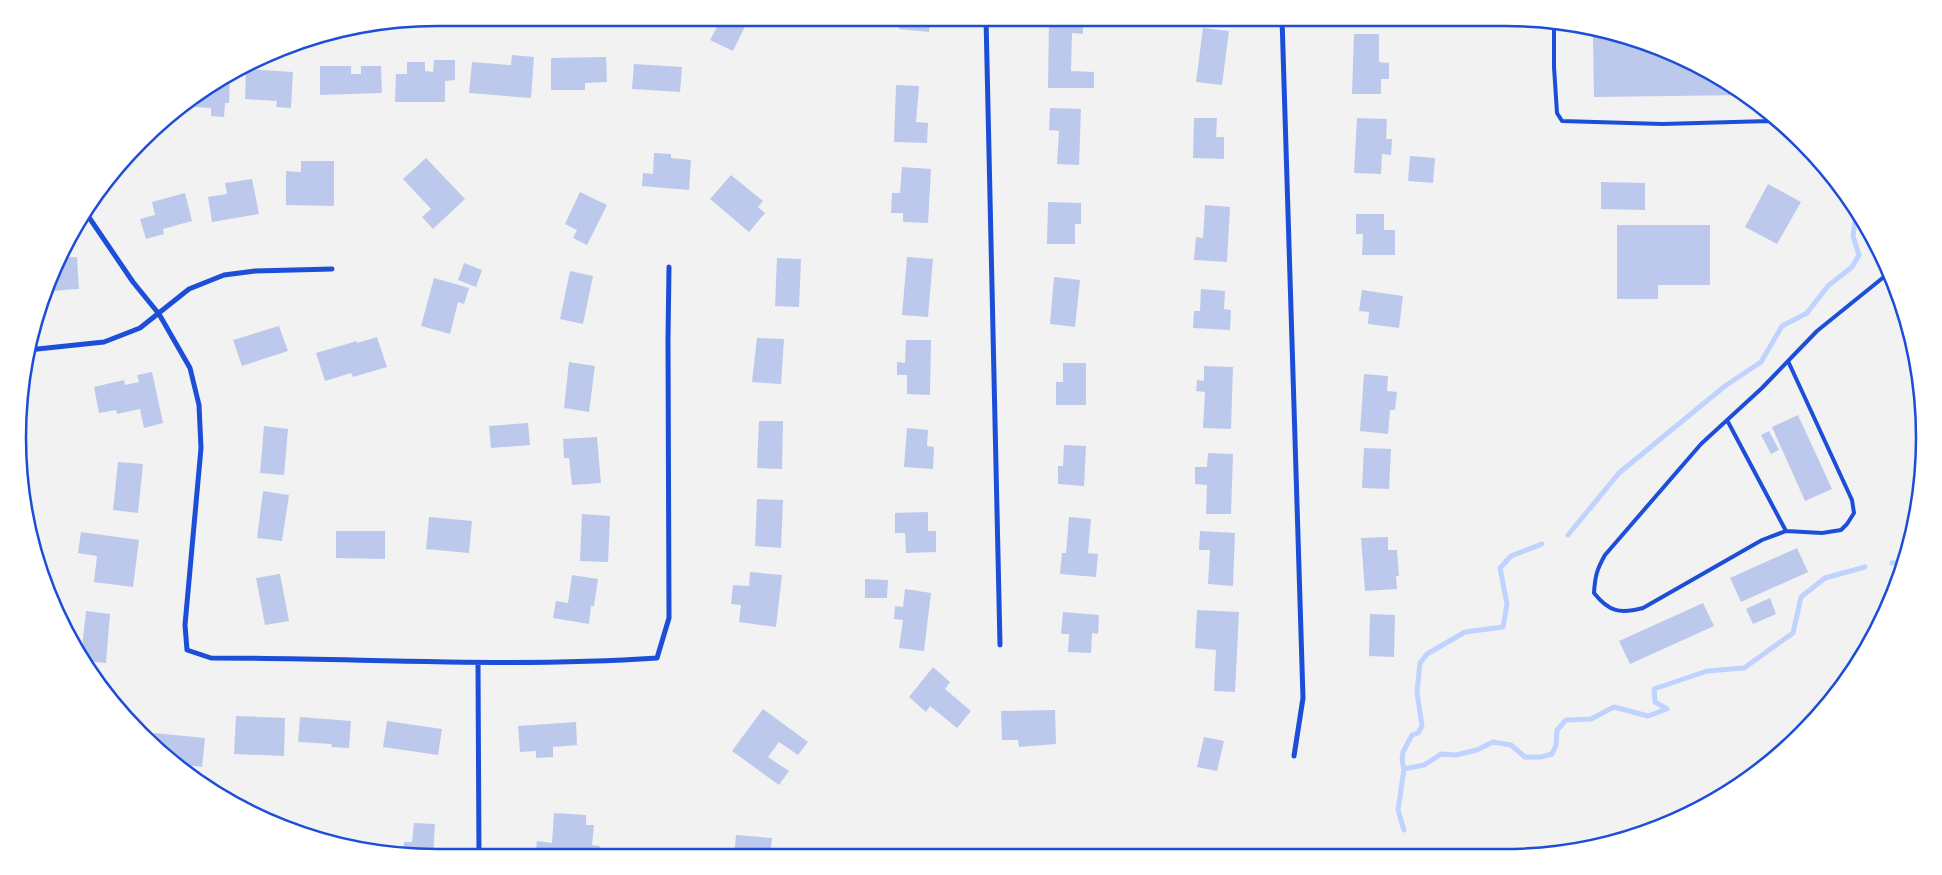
<svg xmlns="http://www.w3.org/2000/svg" width="1942" height="875" font-family="Ubuntu,sans-serif">
	<style>
		.lines { fill: none; stroke-linecap: round; stroke-linejoin: round }
		.stream { stroke: #bfd3fe; stroke-width: 5 }
		.building { fill: #bdc9ec }
		.service { stroke: #1d4ed8; stroke-width: 4 }
		.minor { stroke: #1d4ed8; stroke-width: 5 }
		.rim { fill: none; stroke: #1d4ed8; stroke-width: 2.5 }
	</style>
	<rect width="100%" height="100%" fill="#f2f2f2"/>
	<g class="lines">
		<!-- stream -->
		<path class="stream" d="M1568 535 1619 473 1725 386 1761 362 1782 326 1807 313 1828 286 1852 267 1859 255 1853 236 1855 221 1861 218
			M1892 563 1903 562
			M1404 769 1424 765 1441 754 1456 755 1477 750 1493 742 1511 745 1525 757H1541L1552 754 1556 745 1557 730 1566 720 1591 719 1614 707 1648 716 1667 709 1655 702 1654 689 1707 671 1744 668 1793 633 1801 597 1825 578 1865 567
			M1404 830 1398 810 1404 769 1402 760 1403 752 1412 735 1418 733 1422 726 1417 692 1420 663 1427 654 1465 632 1503 627 1507 604 1500 568 1511 556 1542 544"/>
	</g>
	<!-- building -->
	<path class="building" d="M722 18H749L733 51 710 40Z
		M900 18H930L929 32 899 29Z
		M1049 19H1083V34L1072 33 1071 71 1094 72V88H1048Z
		M1203 28 1229 31 1222 85 1196 82Z
		M1354 34H1379V62L1389 63V79H1381V94H1352Z
		M1593 36H1619L1665 49 1738 88 1746 95 1594 97Z
		M512 55 534 57 531 98 469 93 472 62 511 65Z
		M606 57 607 82 585 83V90H551V58Z
		M434 60H455V80L445 81V102H395L396 74H407V62H425V71L433 72Z
		M634 64 682 67 680 92 632 89Z
		M320 66H351V74H361V66H381L382 93 320 95Z
		M246 69 293 72 291 108 276 107 277 101 245 99Z
		M225 75 230 76 229 103H225L224 117 211 116V108L182 106Z
		M896 85 919 86 916 122 928 123 927 143 894 142Z
		M1050 108 1081 109 1079 165 1057 164 1059 131 1049 130Z
		M1194 118H1217L1216 137H1224V159L1193 158Z
		M1357 118 1387 119 1386 139H1392L1391 155 1382 154 1381 174 1354 173Z
		M654 153 671 154V158L691 160 689 190 642 186 643 173 653 174Z
		M1410 156 1435 158 1433 183 1408 181Z
		M426 158 465 199 433 229 422 217 431 209 403 179Z
		M301 161H334V206L286 205V171L301 172Z
		M902 167 931 169 928 223 903 222V213H891L892 193H900Z
		M731 175 763 201 758 207 765 213 749 232 710 199Z
		M252 179 259 214 212 222 208 197 227 194 225 183Z
		M1601 182 1645 183V210L1601 209Z
		M1768 184 1801 202 1777 244 1745 227Z
		M580 192 607 205 587 245 573 238 577 230 565 224Z
		M185 193 192 221 163 229 164 234 146 239 140 219 155 215 152 202Z
		M1048 202 1081 203V224H1075V244H1047Z
		M1205 205 1230 207 1227 262 1194 260 1196 237 1203 238Z
		M1356 214H1384V230H1395V255H1362L1363 234H1356Z
		M1617 225H1710V285H1658V299H1617Z
		M77 257 79 289 50 291 62 258Z
		M907 257 933 259 928 317 902 315Z
		M777 258 801 259 799 307 775 306Z
		M464 263 482 270 476 287 458 280Z
		M570 271 593 276 583 324 560 319Z
		M1054 277 1080 280 1075 327 1050 324Z
		M434 278 469 288 464 304 458 302 450 334 421 326Z
		M1201 289 1225 291 1224 309 1231 310 1230 330 1193 328 1194 311H1200Z
		M1362 290 1403 296 1399 328 1368 324 1369 312 1359 311Z
		M279 326 288 351 242 366 233 340Z
		M377 337 387 367 353 377 351 373 325 381 316 353 357 341V343Z
		M757 338 784 339 781 384 752 382Z
		M906 340H931L930 395 907 394V375H897V362L905 363Z
		M569 362 595 366 589 412 564 408Z
		M1063 363H1086V405H1056V382H1063Z
		M1204 366 1233 367 1231 429 1203 428 1205 392 1196 391 1197 380 1204 381Z
		M152 372 163 423 144 428 140 409 117 414 116 410 99 413 94 387 124 380 125 385 139 382 137 375Z
		M1364 374 1388 376 1387 391 1397 392 1395 410H1390L1388 434 1360 431Z
		M1798 415 1832 489 1805 501 1772 427Z
		M759 421H783L782 469 757 468Z
		M528 423 530 445 491 448 489 426Z
		M264 426 288 429 284 475 260 473Z
		M907 428 928 430 927 446 934 447 933 469 904 467Z
		M1769 431 1779 450 1771 454 1761 435Z
		M597 437 601 483 572 485 569 458H564L563 439Z
		M1064 445 1086 446 1084 486 1058 484V466H1063Z
		M1364 448 1391 449 1389 489 1362 488Z
		M1208 453 1233 454 1231 514H1206L1207 485 1195 484V467H1207Z
		M118 462 143 464 138 513 113 510Z
		M263 491 289 495 282 541 257 538Z
		M757 499 783 500 781 548 755 546Z
		M928 512V531H936V552L906 553 905 533H895V513Z
		M582 514 610 516 608 562 580 561Z
		M429 517 472 521 469 553 426 549Z
		M1069 517 1091 519 1088 553 1098 554 1096 577 1060 574 1062 553H1066Z
		M336 531H385V559L336 558Z
		M1200 531 1235 533 1233 586 1208 584 1210 550H1199Z
		M81 532 139 540 133 587 94 582 97 556 78 553Z
		M1388 537V550H1397L1399 576H1396L1397 589 1365 591 1361 538Z
		M1797 548 1808 572 1741 602 1730 578Z
		M750 572 782 575 776 627 739 622 741 605 731 604 733 585 749 586Z
		M280 574 289 621 265 625 256 578Z
		M572 575 598 579 594 606H591L589 624 553 618 556 601 568 603Z
		M865 579 888 580 887 598H865Z
		M905 589 931 593 924 651 899 648 903 620 894 619 895 606 903 607Z
		M1770 598 1776 614 1753 624 1746 609Z
		M1703 603 1714 626 1630 664 1619 641Z
		M1197 610 1239 612 1235 692 1214 691 1216 650 1195 648Z
		M86 611 110 614 106 663 85 661 81 657Z
		M1063 612 1099 615 1098 634 1092 633 1091 653 1068 652 1069 634H1061Z
		M1370 614 1395 615 1394 657 1369 656Z
		M933 667 950 682 945 689 971 711 957 728 930 706 926 712 909 697Z
		M763 709 808 742 798 755 779 742 768 757 789 771 779 785 732 751Z
		M1055 710 1056 744 1019 747 1018 740H1002L1001 711Z
		M236 716 285 718 284 756 234 754Z
		M300 717 351 721 349 748 331 747 332 744 298 742Z
		M387 721 442 729 438 755 383 747Z
		M576 722 577 745 553 747V757L536 758V751L520 752 518 726Z
		M154 733 205 738 202 767 178 764 161 753 153 744Z
		M1204 737 1224 741 1217 771 1197 767Z
		M554 813 586 815V825H594L592 845 600 846 599 857H535L537 841 552 843Z
		M414 823 435 824 433 857 403 854 404 842H412Z
		M736 835 772 838 770 856 734 857Z
		M333 842 355 843 354 849 333 843Z"/>
	<g class="lines">
		<!-- service -->
		<path class="service" d="M1557 23 1554 29V67L1557 113 1562 121 1662 124 1769 121 1772 117
			M1769 121 1785 133 1793 134
			M1788 361 1852 500 1854 513 1847 524 1841 530 1822 533 1786 531 1762 540 1643 608C1620 614 1609 612 1594 593 1595 576 1597 569 1605 555L1701 444 1762 388 1817 331 1890 272
			M1727 420 1786 531"/>
		<!-- minor -->
		<path class="minor" d="M986 18 1000 645
			M1282 18 1303 698 1294 756
			M86 213 133 282 159 314 190 368 199 405 201 448 185 625 187 650 211 658C360 658 509 668 657 658L669 618 668 339 669 267
			M28 350 104 342 140 328 189 289 224 275 255 271 332 269
			M478 663 479 857"/>
	</g>
	<!-- crop -->
	<path d="M0 0H1942V875H0ZM437 26H1505A411 411 0 0 1 1916 437V438A411 411 0 0 1 1505 849H437A411 411 0 0 1 26 438V437A411 411 0 0 1 437 26Z" fill="#fff" fill-rule="evenodd"/>
	<path class="rim" d="M437 26H1505A411 411 0 0 1 1916 437V438A411 411 0 0 1 1505 849H437A411 411 0 0 1 26 438V437A411 411 0 0 1 437 26Z"/>
</svg>
